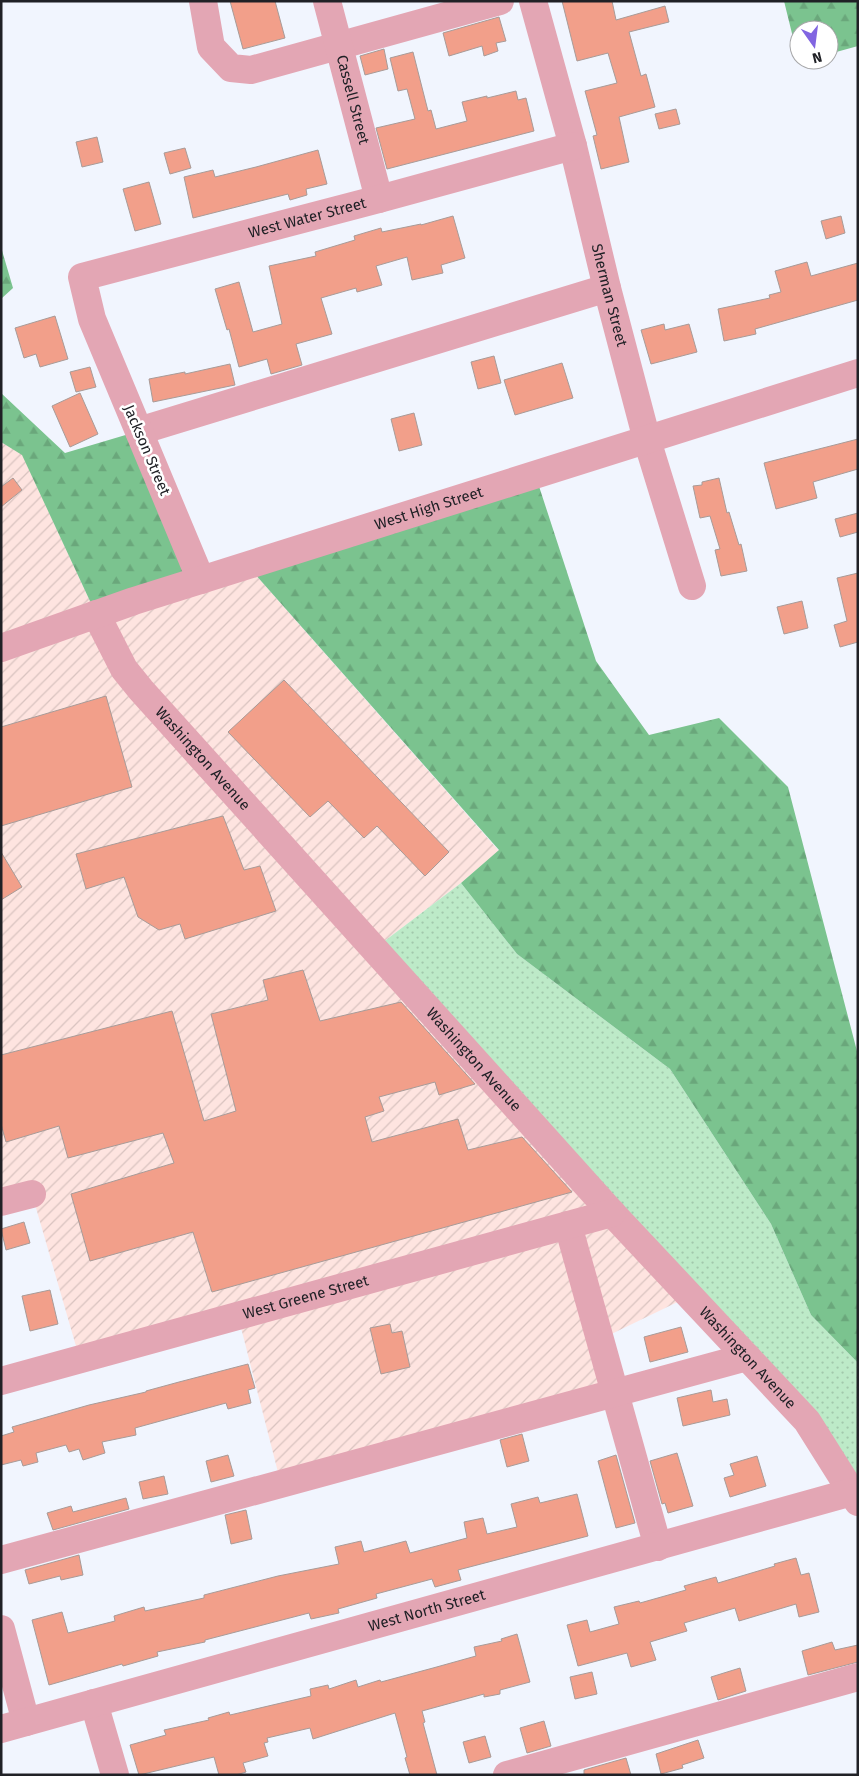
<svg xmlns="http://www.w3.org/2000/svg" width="859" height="1776" font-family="'Fira Sans',sans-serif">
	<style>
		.industrial { fill: url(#industrial-furrows) }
		.grass { fill: url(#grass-dots) }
		.forest { fill: url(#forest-firs) }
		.building { fill: #f29f8a; stroke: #a89b98 }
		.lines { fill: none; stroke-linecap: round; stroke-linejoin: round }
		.minor { stroke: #e3a6b4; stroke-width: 28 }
		.labels { text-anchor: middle; stroke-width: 5; stroke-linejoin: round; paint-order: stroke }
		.street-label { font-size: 15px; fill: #202126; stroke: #fff }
	</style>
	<defs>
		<pattern id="industrial-furrows" width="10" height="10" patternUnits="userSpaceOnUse" patternTransform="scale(1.25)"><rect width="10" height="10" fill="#fee4e0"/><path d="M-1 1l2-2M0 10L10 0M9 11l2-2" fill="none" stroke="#d9c3c0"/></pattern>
		<pattern id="grass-dots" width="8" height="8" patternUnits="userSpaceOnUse" patternTransform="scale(1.25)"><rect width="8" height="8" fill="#bdeac8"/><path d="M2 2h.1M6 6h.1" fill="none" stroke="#a2c8ac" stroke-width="1.8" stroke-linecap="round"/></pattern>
		<pattern id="forest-firs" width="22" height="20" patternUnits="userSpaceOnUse" patternTransform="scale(1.25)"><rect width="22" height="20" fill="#7bc38f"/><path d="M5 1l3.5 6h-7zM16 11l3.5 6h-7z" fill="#6aa77b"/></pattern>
	</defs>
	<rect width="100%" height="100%" fill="#f1f5fe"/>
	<!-- industrial -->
	<path class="industrial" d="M1 442 22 454 96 614 247 565 499 851 461 883 374 949 690 1296 599 1340 613 1393 281 1484 238 1316 80 1360 32 1194 1 1202Z"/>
	<!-- grass -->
	<path class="grass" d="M461 883 517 954 670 1069 771 1224 811 1315 858 1363V1502L852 1492 374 949Z"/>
	<!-- forest -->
	<path class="forest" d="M784 1H858V46L829 54V30H799V60H807L799 62Z
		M1 247 13 288 1 299Z
		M1 393 65 453 139 431 201 580 96 614 22 455 1 442Z
		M535 474 596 661 649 735 719 718 788 787 858 1055V1363L811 1315 771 1224 670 1069 517 954 461 883 499 850 247 565Z"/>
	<!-- building -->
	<path class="building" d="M230 1H275L285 38 243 49Z
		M562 1H612L616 20 665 6 669 22 629 32 641 76 646 74 655 107 619 117 629 162 601 169 593 136 597 135 585 91 617 83 608 53 577 61Z
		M499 17 506 41 496 43 498 51 484 56 482 46 449 56 443 33Z
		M384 49 388 69 365 75 360 56Z
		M413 52 428 111 431 110 436 129 467 121 462 102 487 96V98L516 91 518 100 526 98 534 131 387 169 376 128 415 119 407 89 398 91 390 58Z
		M676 109 680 124 659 129 655 114Z
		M97 137 103 162 82 167 76 142Z
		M185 148 191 168 170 174 164 153Z
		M318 150 327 184 306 189 307 195 290 200 288 194 193 218 184 177 213 170 215 177 256 167Z
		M149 182 161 224 135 231 123 189Z
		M453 216 465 258 441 265 443 273 412 280 407 257 376 266 382 285 357 292 356 288 321 298 332 334 296 344 302 365 271 374 267 359 239 367 229 329 227 330 215 289 239 282 253 332 282 324 269 266 316 256 315 252 355 240 354 236 381 228 382 232 421 224V225Z
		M841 216 845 233 826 239 821 221Z
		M807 262 811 276 858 263V300L755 329 756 334 724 341 718 309 770 298 769 295 781 292 775 271Z
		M55 316 68 359 40 367 36 354 24 358 15 328Z
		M664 324 665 330 689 324 697 352 651 364 641 330Z
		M494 356 501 383 478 389 471 362Z
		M562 363 573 398 515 415 504 380Z
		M230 364 235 385 153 402 149 379 185 372V374Z
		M90 367 96 387 76 392 70 372Z
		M80 393 98 434 70 447 52 406Z
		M414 413 422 445 399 451 391 419Z
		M858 439V469L813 482 817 498 776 509 764 463Z
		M13 478 22 490 1 507V487Z
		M719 478 727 513 729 512 739 545 741 544 747 571 721 576 715 550 720 549 710 516 700 518 693 486 702 485V482Z
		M858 513V532L840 537 835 519Z
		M858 573V642L840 647 834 625 847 621 837 578Z
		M802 601 808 628 784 634 777 607Z
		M284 680 449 852 425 876 377 826 364 838 328 801 310 817 228 732Z
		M106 696 132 787 1 826V727Z
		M223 816 244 870 260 866 276 911 185 939 180 924 159 930 138 917 124 877 86 889 76 854Z
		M1 852 22 887 1 900Z
		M303 970 320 1021 401 1002 475 1084 439 1095 435 1082 379 1097 384 1111 365 1117 372 1142 458 1119 468 1150 522 1137 572 1192 212 1292 193 1232 90 1261 71 1194 174 1163 163 1133 68 1158 59 1126 6 1142 1 1124V1055L172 1011 204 1121 236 1111 211 1014 268 1000 263 980Z
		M24 1222 30 1243 6 1250 1 1229Z
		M50 1290 58 1324 30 1331 22 1296Z
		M390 1324 392 1333 402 1331 410 1367 381 1374 370 1328Z
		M681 1327 688 1352 650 1362 644 1337Z
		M248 1364 255 1388 248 1390 251 1403 228 1409 226 1403 135 1428 136 1435 102 1442 105 1453 83 1460 79 1449 69 1452 66 1445 36 1453 38 1462 23 1466 21 1460 1 1465V1436L14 1432 12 1427 89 1405 146 1392V1391L179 1382Z
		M711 1390 713 1402 727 1399 730 1415 683 1426 677 1398Z
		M522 1434 529 1461 507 1467 500 1440Z
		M677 1453 693 1506 668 1513 665 1503 662 1504 650 1461Z
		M228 1455 234 1476 211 1482 206 1461Z
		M616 1455 635 1523 616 1528 598 1461Z
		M757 1456 766 1486 730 1497 724 1478 734 1475 730 1464Z
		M164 1476 168 1494 143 1499 139 1482Z
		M577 1494 588 1536 458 1570 461 1580 435 1587 432 1579 376 1594 377 1598 338 1609 339 1613 311 1619 309 1613 205 1640V1642L157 1652 158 1656 123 1666 122 1664 49 1685 32 1620 62 1612 68 1633 115 1621 114 1616 144 1607 145 1611 204 1598V1595L278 1576 339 1564 335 1547 361 1541 364 1552 406 1541 410 1553 467 1538 464 1522 483 1518 487 1534 517 1527 511 1504 538 1497 540 1503Z
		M126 1498 129 1509 53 1530 47 1513 71 1506 73 1512Z
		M246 1510 252 1539 231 1544 225 1515Z
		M79 1555 83 1575 61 1580 60 1576 29 1584 25 1570Z
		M796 1558 801 1575 809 1573 819 1612 799 1617 796 1604 739 1621 735 1608 684 1623 687 1631 650 1642 656 1660 631 1667 627 1653 578 1666 567 1625 587 1620 590 1632 619 1624 614 1607 639 1601 640 1603 686 1590 684 1586 716 1577 718 1583 775 1566 774 1564Z
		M517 1634 530 1682 500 1690V1694L484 1697V1694L422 1711 425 1722 423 1723 437 1775H410L405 1758 407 1757 395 1713 313 1739 310 1728 267 1738 268 1742 264 1743 268 1756 243 1763 246 1772 236 1775H219L214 1757 139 1775 130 1745 166 1735 164 1730 209 1720 208 1718 229 1712 230 1715 311 1696 310 1689 328 1685 329 1689 356 1680 358 1687 380 1680 381 1682 433 1668 476 1656 474 1647 502 1641 501 1639Z
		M832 1642 835 1650 858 1645V1662L808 1675 802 1651Z
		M740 1668 746 1691 718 1700 711 1677Z
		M592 1672 597 1694 575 1699 570 1677Z
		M544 1721 551 1746 527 1753 520 1728Z
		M485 1736 491 1757 469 1763 463 1742Z
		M698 1740 704 1758 682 1765 683 1768 661 1774 656 1754Z
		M626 1758 631 1775H584V1770Z"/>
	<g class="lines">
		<!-- minor -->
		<g class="minor">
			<path d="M203 1 211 47 231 68 251 70 500 1"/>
			<path id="s1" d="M327 1 379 199"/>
			<path id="s2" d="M533 1 573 146 607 288 647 440 692 586"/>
			<path d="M139 431 607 288"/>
			<path id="s3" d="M201 580 92 319 82 277 379 199 573 146"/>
			<path id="s4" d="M96 614 124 669 141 690 612 1213 807 1421 858 1502"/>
			<path id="s5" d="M1 648 134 601 858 373"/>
			<path d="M1 1202 32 1194"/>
			<path d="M568 1225 658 1547"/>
			<path id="s6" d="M1 1381 612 1213"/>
			<path d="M1 1560 747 1357"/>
			<path d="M1 1629 26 1722"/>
			<path d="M94 1703 115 1775"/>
			<path id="s7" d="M1 1729 852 1492"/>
			<path d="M507 1775 858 1677"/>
		</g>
	</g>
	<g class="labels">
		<!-- street labels -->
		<g class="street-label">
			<text dy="5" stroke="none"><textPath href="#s1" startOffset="102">Cassell Street</textPath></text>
			<text dy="5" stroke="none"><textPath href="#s3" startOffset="559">West Water Street</textPath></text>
			<text dy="5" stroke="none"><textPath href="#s2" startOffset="304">Sherman Street</textPath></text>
			<text transform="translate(147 450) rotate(67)" y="5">Jackson Street</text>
			<text dy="5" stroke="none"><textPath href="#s5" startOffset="450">West High Street</textPath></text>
			<text dy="5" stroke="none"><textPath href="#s4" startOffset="181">Washington Avenue</textPath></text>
			<text dy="5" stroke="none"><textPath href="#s4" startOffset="586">Washington Avenue</textPath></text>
			<text dy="5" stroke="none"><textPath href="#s6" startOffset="316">West Greene Street</textPath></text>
			<text dy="5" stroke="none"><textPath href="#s4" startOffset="991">Washington Avenue</textPath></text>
			<text dy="5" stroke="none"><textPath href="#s7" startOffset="442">West North Street</textPath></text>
		</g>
	</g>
	<!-- border -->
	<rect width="859" height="1776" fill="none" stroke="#202126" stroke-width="5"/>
	<!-- north arrow -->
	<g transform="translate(814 45) rotate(166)"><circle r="24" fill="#ffffff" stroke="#a6a6a8"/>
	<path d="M0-4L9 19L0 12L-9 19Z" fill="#8165e1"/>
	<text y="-8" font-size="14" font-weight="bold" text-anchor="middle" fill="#202126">N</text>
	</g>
</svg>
